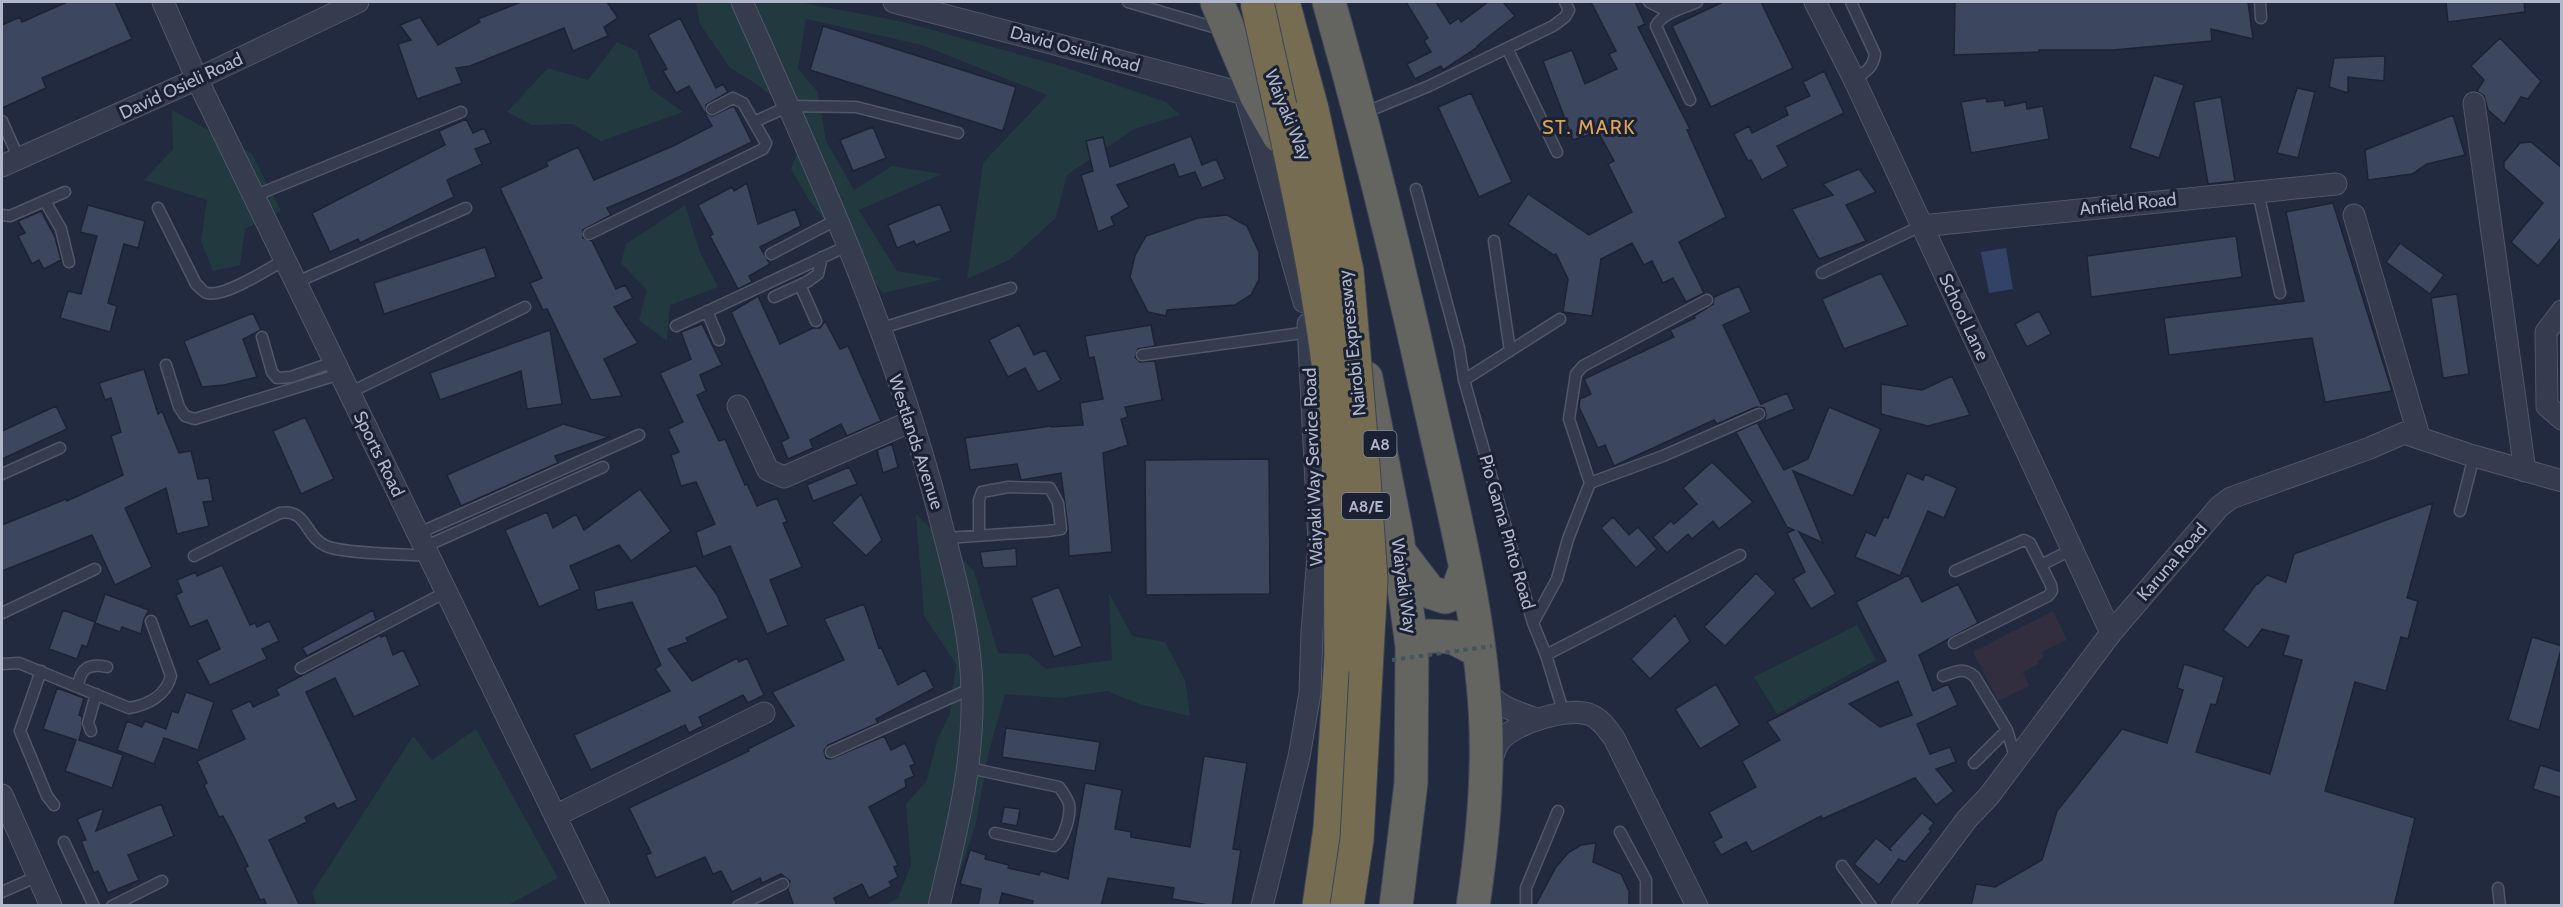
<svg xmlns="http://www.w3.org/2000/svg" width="2563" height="907" font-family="Cabin,sans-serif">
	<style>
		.medical { fill: #322e3f }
		.green { fill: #233940 }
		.water { fill: #334267 }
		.building { fill: #3d465f; stroke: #1c2335; stroke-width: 1.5; fill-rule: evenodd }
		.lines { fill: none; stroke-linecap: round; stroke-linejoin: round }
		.service-casing { stroke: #505769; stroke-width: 13 }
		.minor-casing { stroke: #505769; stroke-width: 23 }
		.trunk-casing { stroke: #3d4456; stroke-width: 35 }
		.motorway-casing { stroke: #3d4456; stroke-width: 35 }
		.service { stroke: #353c4e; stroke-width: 10 }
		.minor { stroke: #353c4e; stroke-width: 21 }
		.trunk { stroke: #646460; stroke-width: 33 }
		.motorway { stroke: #756c51; stroke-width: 33 }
		.motorway-bridge-casing { stroke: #3d4456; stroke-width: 35; stroke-linecap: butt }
		.path-bridge { stroke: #41565d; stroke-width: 4; stroke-dasharray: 4.5 4.5; stroke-linecap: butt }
		.motorway-bridge { stroke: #756c51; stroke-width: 33 }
		.labels { text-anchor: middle; stroke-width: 6; stroke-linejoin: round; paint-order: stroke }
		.shield { fill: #1a2133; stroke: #848a9d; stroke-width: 1.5 }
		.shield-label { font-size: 16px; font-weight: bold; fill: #b1b7ca }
		.street-label { font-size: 18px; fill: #b1b7ca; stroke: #1a2133 }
		.neighbourhood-label { font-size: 20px; letter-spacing: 1.5px; fill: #dea357; stroke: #1a2133 }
	</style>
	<rect width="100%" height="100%" fill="#212a3f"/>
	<!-- medical -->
	<path class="medical" d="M2053 611 2067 640 2042 652 2044 657 2037 661 2039 664 2023 672 2029 686 1998 701 1973 652Z"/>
	<!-- green -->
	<path class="green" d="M696 2H798L904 22 1061 66 1166 102 1180 115 1134 129 1067 175 1056 218 1009 260 967 279 983 163 1047 95 922 45 806 19 798 69 818 92 826 141 854 190 892 166 942 174 859 210 897 271 944 279 883 293 809 200 791 169 807 126 758 85 730 68 700 24Z
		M617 42 637 51 651 89 683 112 601 141 573 124 532 125 507 112 548 68 588 80Z
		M172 110 252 154 281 211 245 229 240 265 213 271 201 241 207 200 144 180 173 149Z
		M685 205 700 252 718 287 670 305 667 341 639 320 647 290 621 263 626 244Z
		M916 514 974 571 998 653 1028 654 1046 669 1112 660 1109 593 1132 636 1165 642 1185 680 1190 716 1142 705 1107 691 1060 698 1005 694 989 751 976 823 949 905 884 906 898 898 911 865 906 804 926 782 938 738 950 714 956 664 924 616Z
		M1857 625 1876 660 1777 714 1754 677Z
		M476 729 558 878 508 905H317L312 893 413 736 432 760Z"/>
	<!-- water -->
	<path class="water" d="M2006 248 2013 289 1989 293 1981 252Z"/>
	<!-- building -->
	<path class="building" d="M67 2H115L132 39 42 78 46 88 2 108V25L20 17 22 22Z
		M521 2H607L618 18 604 27 608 36 573 51 564 28 470 66 456 68 462 83 417 99 398 44 411 40 400 25 420 17 438 45 480 22 478 19Z
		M1406 2H1436L1450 24 1459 18 1461 22 1488 2H1503L1515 16 1477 46 1478 47 1443 70 1441 66 1415 79 1407 64 1431 52 1424 41 1428 38Z
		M1591 2H1635L1645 24 1638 27 1690 129 1687 130 1726 217 1679 242 1704 293 1686 302 1673 278 1663 283 1652 261 1644 265 1632 243 1601 259 1592 316 1563 312 1568 279 1556 254 1554 255 1508 224 1528 194 1589 235 1632 212 1608 164 1614 161 1598 132 1573 140 1543 61 1572 50 1585 84 1617 69 1609 54 1616 51Z
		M1723 2H1761L1793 68 1711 107 1672 26Z
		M1955 2H2248L2253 39 2211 29 2212 41 2113 50H2039V52L1954 55Z
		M2446 2H2524L2525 12 2448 22Z
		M680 18 716 88 723 84 728 92 706 105V113L712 116 733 106 735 108 752 142 679 177 607 208 611 215 583 230V238L592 241 616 289 625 285 633 298 614 307 638 343 604 359 622 396 591 400 547 309 543 310 530 283 542 278 500 188 548 166 546 162 578 147 594 180 673 146 712 126 689 86 676 93 663 71 667 69 648 35Z
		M823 26 1016 87 1003 131 810 70Z
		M2500 38 2541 81 2528 99 2521 97 2504 124 2488 110 2484 96 2477 91 2484 80 2471 66Z
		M2385 56 2384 81 2348 77V93L2329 87 2334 58Z
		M1824 71 1844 113 1777 146 1788 166 1762 180 1751 160 1748 161 1734 134 1749 126 1752 133 1788 115 1785 107 1810 96 1803 82Z
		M2154 75 2184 85 2159 158 2130 148Z
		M2297 88 2315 92 2298 158 2277 153Z
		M1471 93 1512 182 1479 197 1438 107Z
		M2221 97 2235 181 2208 184 2194 102Z
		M1986 98 1987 102 2004 100 2005 106 2026 102 2027 109 2043 106 2049 139 1971 153 1961 102Z
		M2453 115 2465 155 2427 164 2412 174 2368 180 2365 150Z
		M466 119 473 133 484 128 491 143 475 149 482 164 447 180 454 197 360 243 358 239 330 252 312 213 445 145 439 131Z
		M873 127 886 158 853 171 840 140Z
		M1191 136 1202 165 1216 159 1225 179 1202 188 1195 172 1179 177 1174 164 1117 185 1129 207 1111 217 1114 225 1098 232 1081 175 1093 171 1086 141 1103 137 1110 167Z
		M2531 142 2562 168V237L2538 266 2511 242 2543 203 2504 168V162L2520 143Z
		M1859 169 1876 192 1846 205 1866 241 1819 259 1792 209 1833 195 1823 184Z
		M747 183 758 224 795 209 801 226 760 247 770 264 749 276 752 282 738 289 710 236 713 234 698 205 732 187 734 191Z
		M2333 203 2392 391 2325 402 2312 338 2169 355 2164 318 2304 301 2286 212Z
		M940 204 951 231 916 245 914 241 897 248 888 225Z
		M88 205 145 221 138 248 124 244 108 303 117 306 110 332 60 318 68 291 81 294 97 236 80 232Z
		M41 211 55 237 61 260 44 269 39 260 32 264 18 236 25 233 18 221Z
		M1227 215 1247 226 1259 252V279L1251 295 1235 305 1167 310 1166 316 1148 312 1130 277 1135 255 1146 236 1198 218Z
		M2236 236 2242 277 2091 297 2087 256Z
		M2400 243 2444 275 2430 294 2386 262Z
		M485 247 496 277 384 314 374 283Z
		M1881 273 1908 325 1844 349 1822 299Z
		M1739 286 1751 312 1723 325 1761 404 1787 393 1794 409 1758 424 1784 470 1808 459 1829 407 1881 429 1853 496 1793 471 1823 543 1799 532 1836 594 1811 609 1793 579 1805 572 1787 533 1794 530 1787 527 1736 432 1765 419 1766 414 1764 408 1756 407 1717 424 1714 420 1614 466 1605 445 1598 448 1579 407 1580 399 1591 394 1584 379 1674 337 1670 330 1695 318 1694 316 1713 304 1714 297Z
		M2457 294 2469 374 2443 378 2431 298Z
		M758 296 780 344 813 328H820L825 321 840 349 848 346 881 421 847 436 841 424 810 440 813 448 788 459 781 442 789 438 731 312Z
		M2039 311 2051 334 2027 347 2015 324Z
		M253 313 261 330 243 339 257 377 224 385 202 387 184 341Z
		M702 324 722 365 700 375 706 391 697 395 719 441 725 439 745 485 747 484 757 506 777 498 787 522 783 523 802 567 770 580 788 625 767 634 730 546 703 557 696 532 715 524 696 482 681 486 671 455 679 452 668 429 683 422 660 373 691 359 681 332Z
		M1019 325 1034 355 1045 350 1061 380 1038 392 1025 368 1008 377 989 340Z
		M1151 325 1155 346 1138 349 1135 357 1140 362 1155 361 1162 400 1125 407 1128 417 1121 419 1128 445 1103 453 1112 552 1069 556 1068 528 1061 473 1021 480 1017 464 970 470 965 438 1051 426V427L1083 425 1080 403 1103 399 1094 357 1089 358 1085 336Z
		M550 330 562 404 527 409 521 371 440 400 430 373Z
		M144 369 158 414 162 411 179 453 191 451 198 479 209 478 213 501 203 502 209 526 177 534 166 488 125 508 152 567 115 585 92 535 2 571V525L66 499 67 501 123 475 111 436 121 432 111 398 105 400 99 383Z
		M1952 376 1970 415 1928 426 1881 414V384L1922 390Z
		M56 406 67 429 2 459V431Z
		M305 417 334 479 301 494 273 431Z
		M563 424 609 437 555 456 558 463 461 506 447 475Z
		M892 444 898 467 883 473 877 450Z
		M1269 459 1270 594 1146 595 1145 460Z
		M1712 462 1753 502 1719 529 1713 521 1692 539 1688 534 1667 553 1653 537 1671 521 1674 524 1697 504 1683 488Z
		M849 467 857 484 813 501 807 485Z
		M1907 473 1923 480 1925 474 1957 488 1944 518 1928 511 1900 576 1855 557 1866 532 1875 536 1884 517 1888 518Z
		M640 489 671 531 631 561 619 545 570 566 580 589 539 607 505 530 547 512 553 528 576 514 584 530Z
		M861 494 882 540 866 556 832 523Z
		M2433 503 2407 598 2418 601 2408 639 2401 637 2386 691 2355 682 2325 791 2415 818 2394 906H1971L1976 884 1995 887 2042 860 2057 811 2122 729 2167 743 2183 690 2177 688 2184 664 2224 677 2216 705 2211 704 2196 752 2270 774 2302 660 2283 655 2289 636 2262 629 2248 648 2223 630 2257 583 2258 584 2267 575 2286 582 2294 554Z
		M1613 517 1629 535 1638 527 1657 549 1636 568 1601 528Z
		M1016 548 1017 566 983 568 980 552Z
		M222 565 250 625 255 623 257 627 269 621 279 641 262 649 267 659 210 685 197 660 220 649 207 620 190 627 176 595 182 592 177 580 196 572 197 576Z
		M696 566 717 595 728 618 686 638 688 642 668 649 692 681 737 658 739 662 747 658 764 695 748 703 743 695 699 717 703 726 689 733 685 725 591 770 574 735 670 691 655 669 661 665 632 602 597 610 594 591Z
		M1756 573 1776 593 1725 646 1704 627Z
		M1908 575 1922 602 1958 584 1978 623 1919 655 1933 691 1948 684 1958 705 1917 724 1930 754 1950 747 1956 762 1936 769 1954 791 1936 805 1915 778 1822 819 1821 816 1752 852 1746 842 1721 855 1713 842 1722 837 1709 812 1756 787 1742 761 1780 740 1767 722 1886 661 1856 602ZM1898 681 1912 715 1880 727 1849 704Z
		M1059 587 1082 646 1054 657 1031 598Z
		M105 594 149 610 144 619 141 634 122 627 120 632 95 623Z
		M864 604 879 648 881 647 898 685 925 670 934 688 876 719 878 723 828 745 824 751 826 758 831 759 884 736 891 750 905 743 915 764 910 766 914 776 905 780 906 787 869 807 898 865 894 867 898 877 889 882 892 886 869 898 862 884 834 898 837 906H794L788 890 790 881 781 874 762 883 760 878 732 892 721 871 713 874 705 857 656 878 646 855 651 853 629 808 749 751 748 749 794 726 772 692 844 660 824 619Z
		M63 610 95 622 87 647 82 645 77 659 49 649Z
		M373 610 376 620 307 656 302 648Z
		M1675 615 1690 641 1650 679 1631 659Z
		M380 635 381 637 386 635 393 655 403 650 420 685 354 717 335 678 306 692 357 800 337 809 334 803 305 817 307 822 269 840 300 906H267L264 899 260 900 245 868 248 866 233 835 223 816 219 817 204 785 207 783 197 761 245 739 231 710 250 701 253 707 279 695 276 689Z
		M2532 637 2562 646 2539 730 2508 720Z
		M1716 684 1740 725 1700 749 1675 709Z
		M57 688 84 698 79 715 82 716V729L79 740 123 755 112 788 65 771 76 740 43 729Z
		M186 692 214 702 198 750 164 738 154 764 117 750 127 721 142 727 145 721 166 729 172 711 178 713Z
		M1006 728 1100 742 1095 771 1002 757Z
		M1204 756 1247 763 1233 849 1241 850 1232 906H1215L1172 899 1174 888 1108 878 1101 906H1032L1033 901 1002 893 999 906H978L981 889 960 884 970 850 986 855 985 859 1009 865 1008 868 1039 875 1041 871 1068 879 1085 783 1122 790 1115 829 1131 832V837L1190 847Z
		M2540 765 2562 772V798L2533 789Z
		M161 804 174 836 128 855 139 880 108 893 98 871 94 873 81 841 86 840 77 819 104 808 96 831Z
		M1004 807 1020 809 1017 826 1001 823Z
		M1922 813 1934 823 1929 829 1931 831 1905 862 1899 859 1879 885 1854 864 1876 838 1892 851 1889 849Z
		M1596 843 1593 862 1621 874 1629 891V906H1535L1556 867 1568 853 1581 845Z"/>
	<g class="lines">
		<!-- service casing -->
		<g class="service-casing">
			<path id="service" d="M1128 2 1223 30
				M1649 2 1661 8 1680 2
				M1851 2 1875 54C1873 68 1866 72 1854 79
				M2260 2 2261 18
				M1507 48 1557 152
				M1690 100 1656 26C1662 13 1684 8 1697 2
				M1364 113 1429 86 1553 26 1565 17 1569 10 1565 2
				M2 121 19 159
				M754 122 789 106 856 107 958 133
				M1416 189 1459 348 1464 380 1533 623 1546 655 1564 714
				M2258 192 2280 293
				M254 196 461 112
				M45 201 61 229 69 262
				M158 208 196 284C200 287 203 292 207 293 224 298 270 268 286 259
				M2 215 10 216 65 192
				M589 234 763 149 766 143 743 103 733 98 712 109
				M1494 241 1510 351
				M771 254 836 220
				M1822 273 1921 226
				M297 282 466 208
				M800 285 816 321
				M774 297 807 282 818 274 822 257
				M707 311 719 340
				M676 326 847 246
				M879 329 1011 288
				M262 337 272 372 277 378 291 377 334 362
				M1142 355 1309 332
				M166 365 179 407 185 416 195 419 340 374
				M1464 380 1560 319
				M349 393 525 307
				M2 474 60 448
				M1590 483 1663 456 1759 414
				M2460 511 2474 456
				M417 534 639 435
				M946 538 1048 531 1061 529 1058 503 1050 488 1008 487 982 492 979 500V536
				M424 547 603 467
				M194 556 280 513C308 509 304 536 326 546 343 554 406 554 428 556
				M2041 565 2073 549
				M2 613 95 569
				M1533 623 1557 579 1568 539 1590 483 1569 419 1576 374 1583 366 1707 300
				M1954 643 2048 596 2052 591 2051 585 2030 543 2024 540 1955 571
				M1546 655 1740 555
				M2 664 19 663 129 708C147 705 166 696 171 676L151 621
				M301 668 446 592
				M41 671 20 731 47 796 54 805
				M1943 676C1957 671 1964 667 1975 677L2007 730 2016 760
				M78 687C80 668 89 663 107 667
				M91 731 88 723 96 694
				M831 752 972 688
				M1974 763 2007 730
				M969 768 1059 787C1063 792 1067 798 1069 804 1071 816 1064 840 1054 846L995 833
				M1620 832 1646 880V906
				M64 842 94 906
				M1842 866 1871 906
				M2498 888 2500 906
				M2 892 38 876
				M112 906 162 881
				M738 906 783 884
				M1526 906V888L1558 811"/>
		</g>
		<!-- minor casing -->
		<g class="minor-casing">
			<path id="minor" d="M163 2 197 79 599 906
				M742 2C818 172 897 345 942 526 956 580 971 634 972 690 974 766 956 832 939 906
				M894 2 1257 97
				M1815 2 1854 79 2111 633
				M1245 95 1304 302
				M2474 103 2525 471
				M2 166 197 79 358 2
				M2354 215 2419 436
				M1921 226 2336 184
				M2562 311 2546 332 2547 406 2562 419
				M738 406 768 470 784 477 912 421
				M1484 685C1491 705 1519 713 1537 719
				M1490 764C1493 757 1495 748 1499 742 1513 723 1570 706 1591 715 1602 720 1607 729 1614 738L1697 906
				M2 795 51 906
				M555 816 764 713
				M1262 906 1299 757 1310 693 1312 632 1319 543 1308 324
				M1902 906 1967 819 1989 796 2111 633 2219 507 2231 498 2370 448 2404 433 2467 454 2562 481"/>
		</g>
		<!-- trunk casing -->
		<g class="trunk-casing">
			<path id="trunk" d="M1217 2 1257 97 1279 136 1291 143
				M1329 2C1366 132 1399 264 1428 397 1449 492 1474 587 1483 684 1491 757 1484 833 1473 906
				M1366 378 1397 535 1412 647 1411 783 1396 906
				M1401 554 1430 592 1445 597 1457 592 1465 570
				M1412 647 1428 636 1452 637 1479 651"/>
		</g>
		<!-- motorway casing -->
		<g class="motorway-casing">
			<path id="motorway" d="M1283 2 1312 109
				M1319 906 1330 828 1341 657"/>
		</g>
		<!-- service -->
		<use href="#service" class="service"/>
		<!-- minor -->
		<use href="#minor" class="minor"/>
		<!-- trunk -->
		<use href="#trunk" class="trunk"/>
		<!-- motorway -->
		<use href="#motorway" class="motorway"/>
		<!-- motorway-bridge casing -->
		<g class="motorway-bridge-casing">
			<path id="motorway-bridge" d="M1257 2C1290 153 1328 306 1338 462 1342 526 1340 592 1341 657
				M1312 109 1347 271 1362 450 1371 579 1357 839 1347 906"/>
		</g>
		<!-- path-bridge -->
		<path class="path-bridge" d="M1392 660 1492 646"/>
		<!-- motorway-bridge -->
		<use href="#motorway-bridge" class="motorway-bridge"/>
	</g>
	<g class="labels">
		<!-- shield labels -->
		<g class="shield">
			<rect x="1363.5" y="431" width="33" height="26" rx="4.5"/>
			<rect x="1342" y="493" width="48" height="26" rx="4.5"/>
		</g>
		<g class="shield-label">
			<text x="1380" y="450">A8</text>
			<text x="1366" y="512">A8/E</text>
		</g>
		<!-- street labels -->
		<g class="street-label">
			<text transform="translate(1075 49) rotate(15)" y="6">David Osieli Road</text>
			<text transform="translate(181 86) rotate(-25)" y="6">David Osieli Road</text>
			<text transform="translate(1288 115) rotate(68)" y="6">Waiyaki Way</text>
			<text transform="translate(2128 204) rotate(-6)" y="6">Anfield Road</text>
			<text transform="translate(1964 317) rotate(65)" y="6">School Lane</text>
			<text transform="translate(1352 343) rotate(-96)" y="6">Nairobi Expressway</text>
			<text transform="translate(916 442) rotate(72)" y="6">Westlands Avenue</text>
			<text transform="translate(379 454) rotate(64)" y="6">Sports Road</text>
			<text transform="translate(1313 467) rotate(-92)" y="6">Waiyaki Way Service Road</text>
			<text transform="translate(1507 532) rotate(74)" y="6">Pio Gama Pinto Road</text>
			<text transform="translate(2172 562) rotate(-49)" y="6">Karuna Road</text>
			<text transform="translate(1404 586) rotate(82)" y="6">Waiyaki Way</text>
		</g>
		<!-- neighbourhood labels -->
		<g class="neighbourhood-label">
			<text x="1589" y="134">ST. MARK</text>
		</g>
	</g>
	<!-- border -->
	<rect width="2563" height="907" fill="none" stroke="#b1b7ca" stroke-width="6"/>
</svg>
